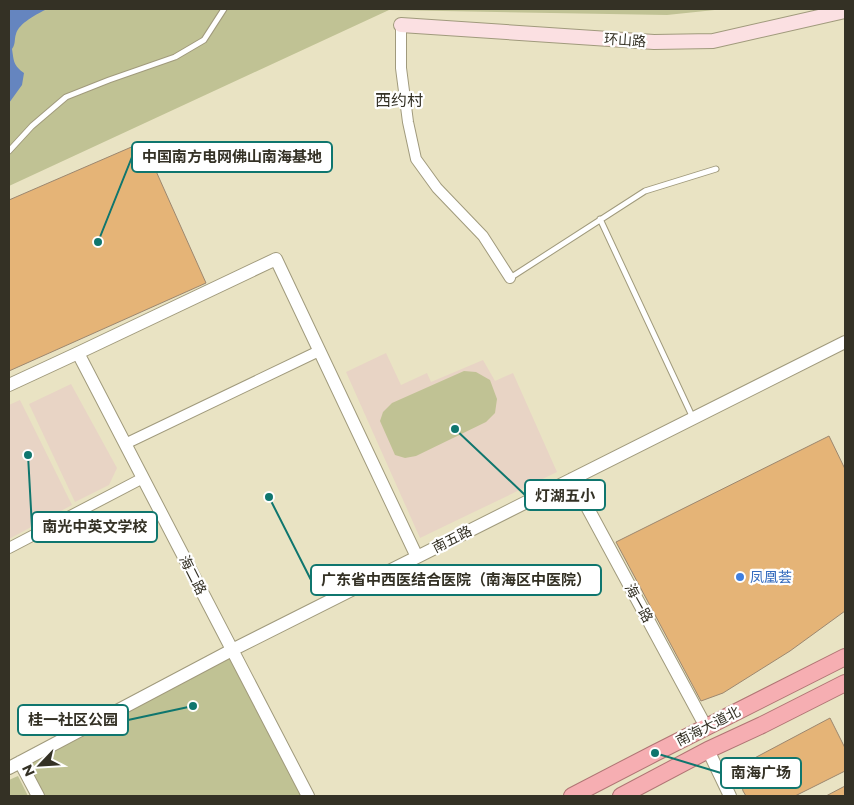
<svg xmlns="http://www.w3.org/2000/svg" width="854" height="805" font-family="Montserrat,'Noto Sans SC',sans-serif">
	<style>
		.education { fill: #e8d4c5 }
		.green { fill: #c0c294 }
		.water { fill: #6585bf }
		.building { fill: #e5b477; stroke: #9c876f }
		.lines { fill: none; stroke-linecap: round; stroke-linejoin: round }
		.service-casing { stroke: #a09a7c; stroke-width: 7 }
		.minor-casing { stroke: #a09a7c; stroke-width: 12 }
		.tertiary-casing { stroke: #a09a7c; stroke-width: 14 }
		.secondary-casing { stroke: #a09a7c; stroke-width: 16 }
		.trunk-casing { stroke: #b07574; stroke-width: 18 }
		.service { stroke: #fff; stroke-width: 5 }
		.minor { stroke: #fff; stroke-width: 10 }
		.tertiary { stroke: #fff; stroke-width: 12 }
		.secondary { stroke: #fbe0e2; stroke-width: 14 }
		.trunk { stroke: #f6aeb2; stroke-width: 16 }
		.shop-dot { fill: #3f7fe0; stroke: #fff; stroke-width: 2 }
		.labels { text-anchor: middle; stroke-width: 4.5; stroke-linejoin: round; paint-order: stroke }
		.street-label { font-size: 14px; fill: #343125; stroke: #fff }
		.shop-label { font-size: 14px; fill: #366cbe; stroke: #fff; text-anchor: start }
		.quarter-label { font-size: 16px; fill: #343125; stroke: #fff }
		.leader { fill: none; stroke: #0f766e; stroke-width: 2 }
		.callout-dot { fill: #0f766e; stroke: #fff; stroke-width: 2 }
		.callout { fill: #fff; stroke: #0f766e; stroke-width: 2 }
		.callout-label { font-size: 15px; text-anchor: middle; font-weight: bold; fill: #343125 }
	</style>
	<rect width="100%" height="100%" fill="#e9e3c3"/>
	<!-- education -->
	<path class="education" d="M386 353 401 385 427 373 431 382 483 360 495 381 513 373 557 472 420 538 346 372Z
		M71 384 117 468 109 485 75 502 29 404Z
		M20 400 72 505 9 539V405Z"/>
	<!-- green -->
	<path class="green" d="M9 9H724L667 15 389 10 9 186Z
		M464 371 476 372 490 380 497 399 495 413 486 422 416 456 405 458 395 455 380 421 383 412 392 403Z
		M232 650 308 796H38L20 762Z
		M18 776 28 796H9V780Z"/>
	<!-- water -->
	<path class="water" d="M9 9H47C37 14 19 23 16 34 14 40 16 43 12 49 14 61 13 65 24 73L22 85 9 103Z"/>
	<!-- building -->
	<path class="building" d="M143 142 206 283 9 371V200Z
		M829 436 845 469V611L790 651 723 693 701 701 616 542Z
		M830 718 845 748V771L795 796H746L743 791 739 772 747 762Z
		M845 786V796H826Z"/>
	<g class="lines">
		<!-- service casing -->
		<g class="service-casing">
			<path id="service" d="M9 151 32 126 66 97 109 80 175 57 204 40 224 9
				M600 219 693 418
				M510 278 645 191 716 169"/>
		</g>
		<!-- minor casing -->
		<g class="minor-casing">
			<path id="minor" d="M401 25V68L408 122 416 159 437 188 483 236 510 278
				M125 444 319 351
				M9 548 143 478"/>
		</g>
		<!-- tertiary casing -->
		<g class="tertiary-casing">
			<path id="tertiary" d="M78 353 308 796
				M9 385 78 353 276 259 417 557
				M572 479 706 727
				M708 750 730 796
				M20 762 38 796
				M9 768 232 650 845 342"/>
		</g>
		<!-- secondary casing -->
		<g class="secondary-casing">
			<path id="secondary" d="M401 25 654 42 713 41 845 11"/>
		</g>
		<!-- trunk casing -->
		<g class="trunk-casing">
			<path id="trunk" d="M572 796 655 753 845 657
				M621 796 708 750 762 725 845 683"/>
		</g>
		<!-- service -->
		<use href="#service" class="service"/>
		<!-- minor -->
		<use href="#minor" class="minor"/>
		<!-- tertiary -->
		<use href="#tertiary" class="tertiary"/>
		<!-- secondary -->
		<use href="#secondary" class="secondary"/>
		<!-- trunk -->
		<use href="#trunk" class="trunk"/>
	</g>
	<!-- markers -->
	<circle class="shop-dot" cx="740" cy="577" r="5"/>
	<g class="labels">
		<!-- street labels -->
		<g class="street-label">
			<text transform="translate(625 40) rotate(4)" y="5">环山路</text>
			<text transform="translate(452 539) rotate(-27)" y="5">南五路</text>
			<text transform="translate(193 575) rotate(63)" y="5">海二路</text>
			<text transform="translate(639 603) rotate(61)" y="5">海一路</text>
			<text transform="translate(708 726) rotate(-27)" y="5">南海大道北</text>
		</g>
		<!-- shop labels -->
		<g class="shop-label">
			<text x="750" y="582">凤凰荟</text>
		</g>
		<!-- quarter labels -->
		<g class="quarter-label">
			<text x="399" y="106">西约村</text>
		</g>
	</g>
	<!-- callouts -->
	<path class="leader" d="M98 242L132 157M455 429L525 495M28 455L32 527M269 497L311 580M193 706L128 720M655 753L721 773"/>
	<g class="callout-dot">
		<circle cx="98" cy="242" r="5"/>
		<circle cx="455" cy="429" r="5"/>
		<circle cx="28" cy="455" r="5"/>
		<circle cx="269" cy="497" r="5"/>
		<circle cx="193" cy="706" r="5"/>
		<circle cx="655" cy="753" r="5"/>
	</g>
	<g class="callout">
		<rect x="132" y="142" width="200" height="30" rx="5"/>
		<rect x="525" y="480" width="80" height="30" rx="5"/>
		<rect x="32" y="512" width="125" height="30" rx="5"/>
		<rect x="311" y="565" width="290" height="30" rx="5"/>
		<rect x="18" y="705" width="110" height="30" rx="5"/>
		<rect x="721" y="758" width="80" height="30" rx="5"/>
	</g>
	<g class="callout-label">
		<text x="232" y="162">中国南方电网佛山南海基地</text>
		<text x="565" y="501">灯湖五小</text>
		<text x="95" y="532">南光中英文学校</text>
		<text x="456" y="585">广东省中西医结合医院（南海区中医院）</text>
		<text x="73" y="725">桂一社区公园</text>
		<text x="761" y="778">南海广场</text>
	</g>
	<!-- border -->
	<rect width="854" height="805" fill="none" stroke="#343125" stroke-width="20"/>
	<!-- north arrow -->
	<g transform="translate(40 765) rotate(245)" stroke="#ffffff" stroke-width="4" paint-order="stroke">
	<path d="M0-4L9 19L0 12L-9 19Z" fill="#343125"/>
	<text y="-8" font-size="14" font-weight="bold" text-anchor="middle" fill="#343125">N</text>
	</g>
</svg>
